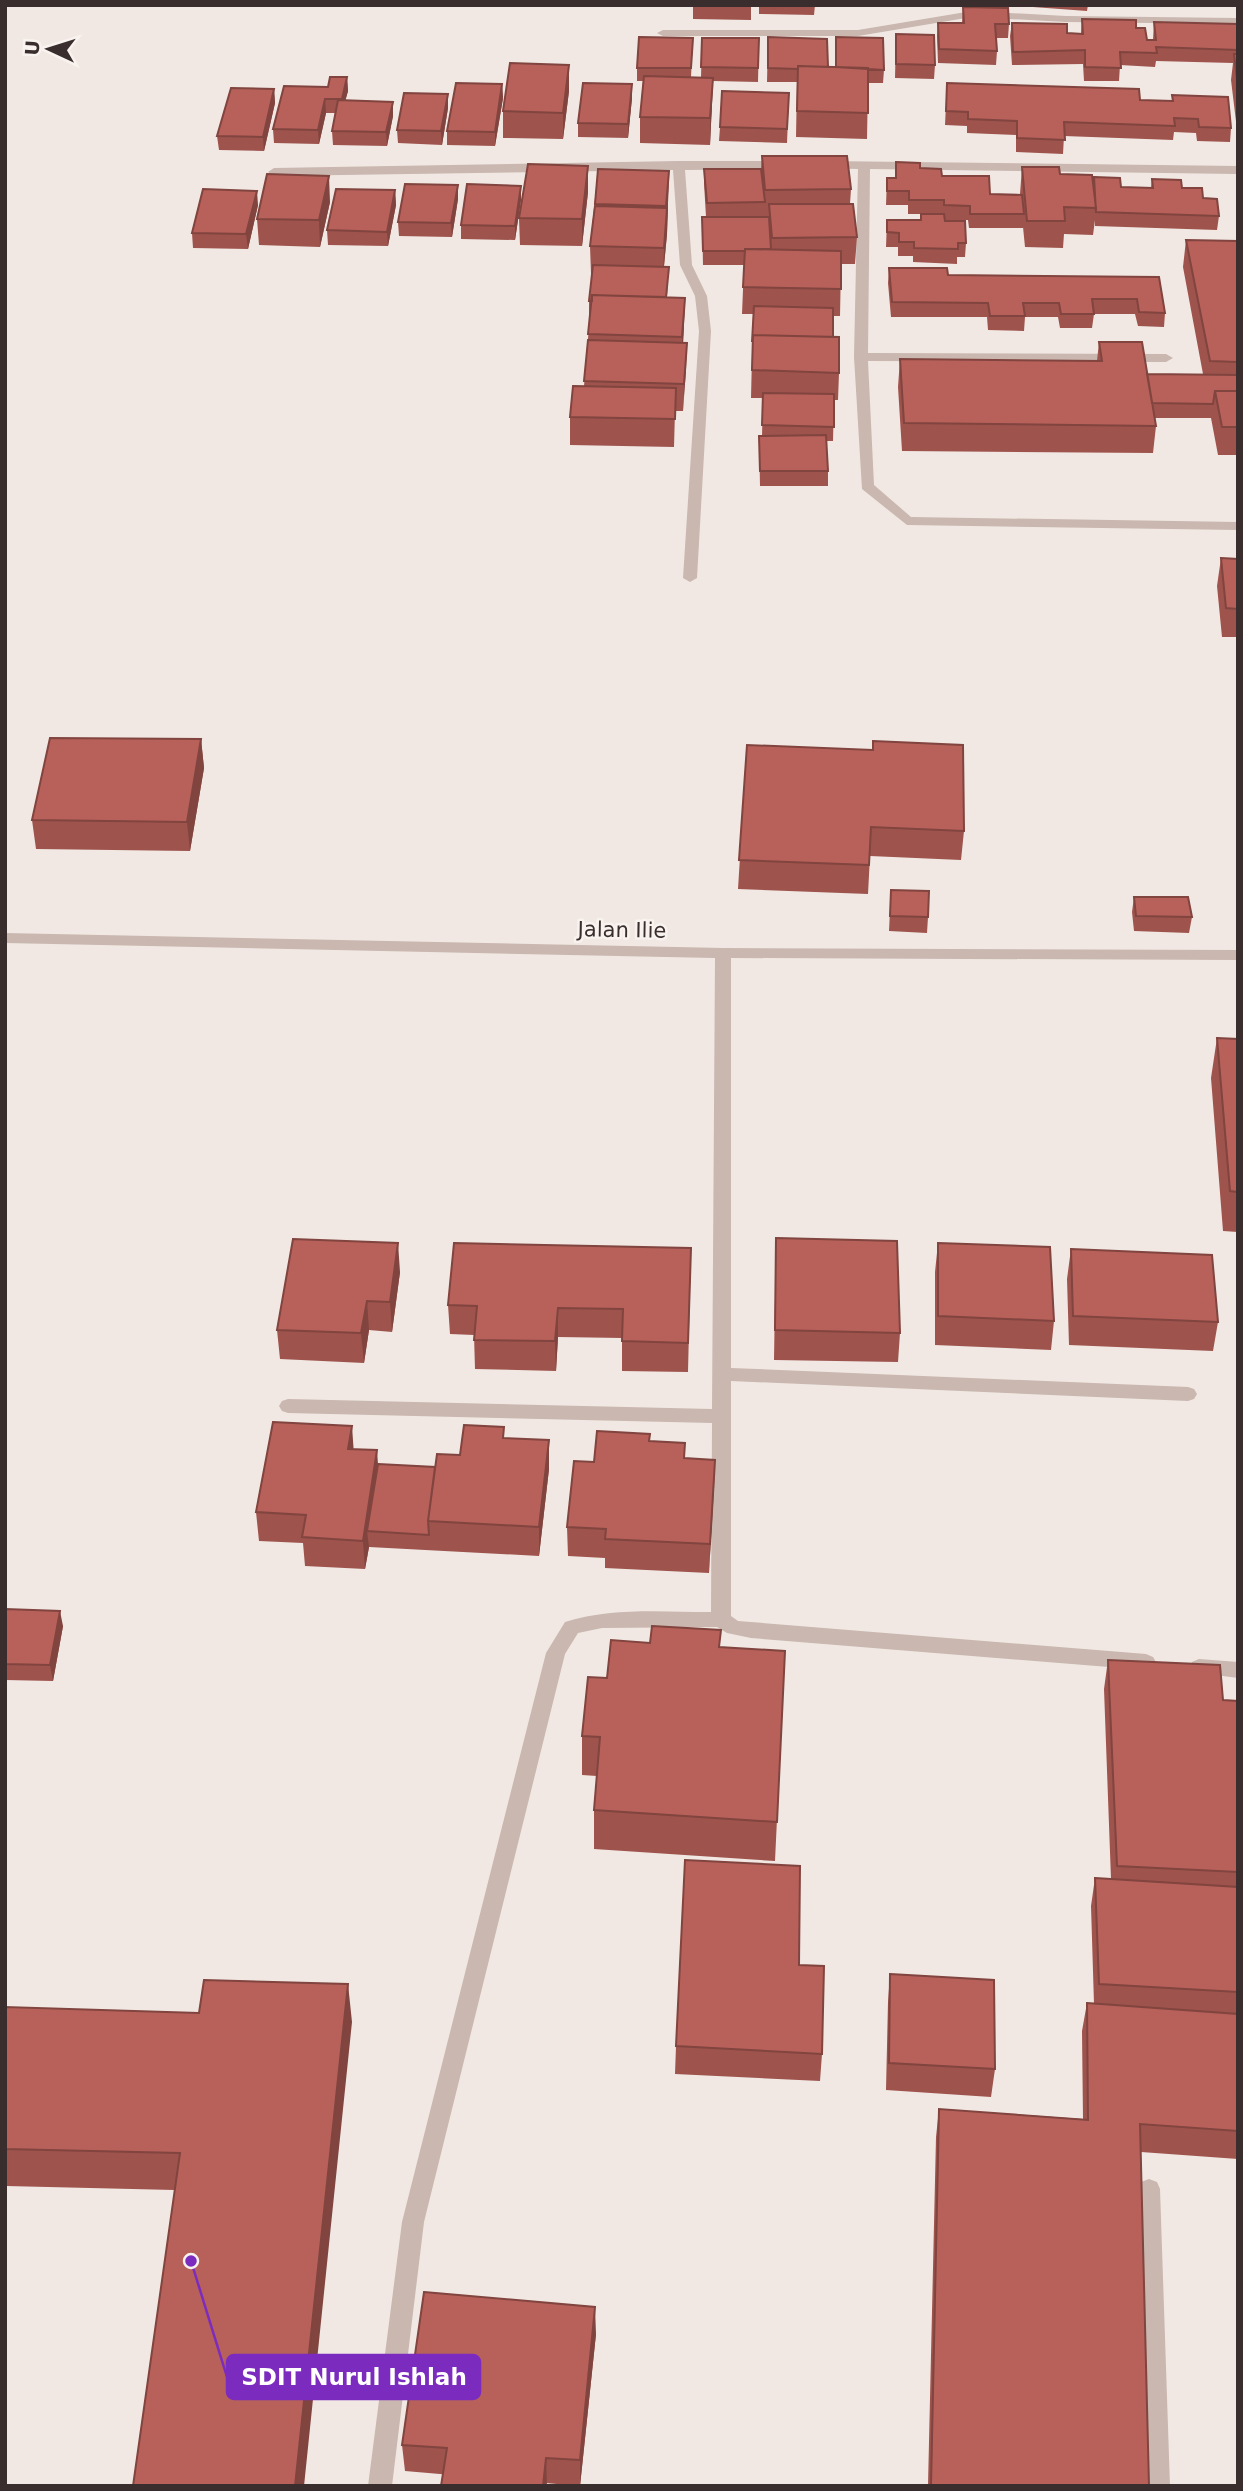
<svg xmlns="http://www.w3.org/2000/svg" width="1243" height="2491" font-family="'DejaVu Sans',sans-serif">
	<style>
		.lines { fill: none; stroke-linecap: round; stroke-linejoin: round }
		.minor { fill: #c9b7b0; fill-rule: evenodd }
		.wall { fill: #9e534d }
		.shaded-wall { fill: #81443f }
		.building { fill: #b8615a; stroke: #81443f; stroke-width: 2 }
		.labels { text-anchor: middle; stroke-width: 5; stroke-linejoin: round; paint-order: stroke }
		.street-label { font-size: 21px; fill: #392e2d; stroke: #f9f3ef }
		.leader { fill: none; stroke: #7b2cbf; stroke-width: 2.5 }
		.callout-dot { fill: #7b2cbf; stroke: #f9f3ef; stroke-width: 2.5 }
		.callout { fill: #7b2cbf; stroke: #7b2cbf; stroke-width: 2.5 }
		.callout-label { font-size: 23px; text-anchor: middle; font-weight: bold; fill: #fff }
	</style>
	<rect width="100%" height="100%" fill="#f1e8e3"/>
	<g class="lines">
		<!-- minor -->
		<path class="minor" d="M972 11 1066 16 1238 18V24L1066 22 972 17 858 36H663L657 33 663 30H858Z
			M679 161H783L789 165 783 169 685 170 692 265 707 296 711 331 697 578 690 582 683 578 699 331 695 296 680 265 673 170 274 176 268 172 274 168Z
			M825 161 1238 166V174L870 169 868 353 1166 354 1173 358 1166 362 868 361 874 485 911 517 1238 522V530L907 525 862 489 854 357 858 169 821 168 819 165Z
			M5 933 723 948 1238 950V960L731 958V1368L1188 1387 1194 1389 1197 1394 1194 1399 1188 1401 731 1381V1616L738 1621 751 1622 1146 1654 1153 1657 1156 1662 1153 1667 1146 1670 751 1638 727 1633 717 1627 602 1628 578 1633 565 1654 424 2222 392 2486H368L402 2222 546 1653 565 1622C612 1607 663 1612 711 1612L712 1423 288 1413 282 1411 279 1406 282 1401 288 1399 712 1409 715 958 5 943Z
			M1199 1659 1238 1662V1678L1192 1672 1189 1667 1192 1662Z
			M1149 2179 1157 2182 1160 2189 1170 2486H1146L1138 2189 1141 2182Z"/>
	</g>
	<!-- wall -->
	<path class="wall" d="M693 5H751V20L693 19Z
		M759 5H815L814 15 759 14Z
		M1006 5H1088L1087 11Z
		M963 7 1009 24 1008 38H996L997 51 996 65 938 63 937 36 938 23H962Z
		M1082 19 1136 28 1147 40H1153L1154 22 1238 24V138L1231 80 1233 63 1156 61 1155 67 1120 65 1119 81H1084L1083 64 1012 65 1010 36 1012 23 1067 33H1081Z
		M896 34 935 65 934 79 895 78Z
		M768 37 828 67H835L836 37 884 70 883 83H868L867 139 796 137 797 82H767Z
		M693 38 691 77 701 78 702 38H759L758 82 713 81 710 145 640 143V117L643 81H637V68Z
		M569 65V91L563 139 503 138V111Z
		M347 77 348 91 345 101 393 102V116L387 146 333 145 332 131 335 113H326L319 144 274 143 273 129 328 87Z
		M947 83 1140 100 1172 101V95L1231 128 1230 142 1197 141 1196 133 1174 132 1173 140 1064 136 1063 154 1016 152V135L967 133V126L945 125Z
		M502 84 503 98 495 146 447 145V131Z
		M274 89 275 103 264 151 219 150 217 136Z
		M789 93 787 143 719 141 720 127Z
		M632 98 628 138 578 137V123Z
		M448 108 442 145 398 143 397 130Z
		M762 156 851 189 850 204 857 237 855 264H841L840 316H833V337L839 373 838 400H834L833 441H826L828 471V486H760L759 436H762L763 398H751L753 314H742L744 265H703L702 217H706L704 183V169H761Z
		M896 162 920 168 990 194H1020L1022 167 1060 174 1093 186 1094 177 1121 187 1151 188 1152 179 1182 188 1203 198 1219 216 1217 230 1095 226V220L1093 235 1064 234 1063 248 1025 247 1023 227V228H969L968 220H945L966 243 965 257H957V264L913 262V256H898V247H886L887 220H920L921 214H908V205H886L887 178H895Z
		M588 166V192L582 246 520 245 519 218Z
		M598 169 669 171 667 234 664 267 668 281 667 297 685 298 683 343H687L683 411H675L674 447 570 445V417L584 386 590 315H589V301L592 273H591L590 246Z
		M395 190 396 205 388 246 328 245 327 230Z
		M458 199 452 237 399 236 398 222Z
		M521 200 515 240 461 239V225Z
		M330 202 320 247 259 245 257 219Z
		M258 205 248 249 193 248 192 233Z
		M1186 240 1238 241V455H1218L1211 418H1155L1156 426 1153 453 902 451 898 387 900 359 1097 361 1099 342 1147 374H1203L1183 267Z
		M889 268 948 275 1159 277 1165 313 1164 327 1138 326 1135 314H1094L1092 328H1060L1058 317H1025L1024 331 988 330 987 317H891L888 283Z
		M1221 558 1238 559V637H1222L1217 586Z
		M201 739 204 768 190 851 36 849 32 820Z
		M747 745 964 831 961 860 870 856 868 894 738 889Z
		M891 890 928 917 927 933 889 931Z
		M1134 897 1192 917 1189 933 1134 931 1132 912Z
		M1217 1038 1238 1039V1232L1223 1231 1211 1078Z
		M776 1238 900 1333 898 1362 774 1360Z
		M938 1243 1054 1321 1051 1350 935 1345V1272Z
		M691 1248 688 1372 622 1371V1338L558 1337 556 1371 475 1369 474 1335 450 1334 448 1305Z
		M1071 1249 1218 1322 1213 1351 1069 1345 1067 1279Z
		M400 1272 392 1332 369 1330 364 1363 280 1359 277 1330Z
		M504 1427V1438L549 1469 539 1556 369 1547 365 1569 305 1566 303 1543 259 1541 256 1512 354 1449 378 1464 435 1467 460 1455Z
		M650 1441 685 1443V1458L715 1460 709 1573 605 1568V1558L568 1556 567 1527 594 1462Z
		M5 1609 63 1626 53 1681 5 1680Z
		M650 1643 785 1651 775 1861 594 1849V1810L597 1776 582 1775V1736L607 1678Z
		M1108 1660 1223 1700 1238 1701V2159L1141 2152 1149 2486H928L936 2137 939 2109 1083 2119 1082 2031 1087 2003 1094 2004 1091 1906 1095 1878 1111 1879 1104 1689Z
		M799 1965 822 2054 820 2081 675 2074 676 2046Z
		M890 1974 995 2069 991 2097 886 2090 888 2002Z
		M5 2007 352 2022 174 2190 6 2186 5 2191Z
		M596 2334 580 2486 405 2471 402 2445Z"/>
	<!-- shaded-wall -->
	<path class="shaded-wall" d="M569 65V91L563 139V113Z
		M347 77 348 91 342 113V99Z
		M713 78 712 104 710 145V118Z
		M502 84 503 98 495 146V132Z
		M632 84V98L628 138V124Z
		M274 89 275 103 264 151 263 137Z
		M448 94V108L442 145 441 131Z
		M325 99 326 113 319 144 318 130Z
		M393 102V116L387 146 386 132Z
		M588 166V192L582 246V219Z
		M669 171 667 234 663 275 664 248Z
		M329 176 330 202 320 247 319 220Z
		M458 185V199L452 237 451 223Z
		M521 186V200L515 240V226Z
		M395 190 396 205 388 246 387 232Z
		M257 191 258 205 248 249 246 234Z
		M685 298 684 325 682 364V337Z
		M687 343 686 370 683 411 684 384Z
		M201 739 204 768 190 851 187 822Z
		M398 1243 400 1272 392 1332 390 1302Z
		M367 1301 369 1330 364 1363 361 1333Z
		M558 1308V1337L556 1371 555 1341Z
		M352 1426 354 1455 348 1449Z
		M549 1440V1469L539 1556V1527Z
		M377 1450 379 1479 367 1531 369 1547 365 1569 363 1541Z
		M715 1460 714 1489 709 1573 710 1544Z
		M60 1611 63 1626 53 1681 50 1665Z
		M348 1984 352 2022 304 2486H295Z
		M595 2307 596 2334 580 2486V2460Z
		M546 2458 547 2486H543Z"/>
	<!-- building -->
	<path class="building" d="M963 7 1008 8 1009 24H995L997 51 939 49 938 23H964Z
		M1082 19 1136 20V28H1145L1147 40H1156L1154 22 1238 24V50L1156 47 1157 53 1120 52 1121 68 1085 67V50L1013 52 1012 23 1067 24V33L1083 34Z
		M896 34 934 35 935 65 896 64Z
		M639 37 693 38 691 68H637Z
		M768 37 827 39 828 67 798 66V69L768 68Z
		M836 37 883 38 884 70 836 67Z
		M702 38H759L758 68 701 67Z
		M1234 54H1238V87Z
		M510 63 569 65 563 113 503 111Z
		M798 66 868 68V113L797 111Z
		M644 76 713 78 710 118 640 117Z
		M330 77H347L342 99H325L318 130 273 129 284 86 328 87Z
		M456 83 502 84 495 132 447 131Z
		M583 83 632 84 628 124 578 123Z
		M947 83 1139 89 1140 100 1173 101 1172 95 1228 97 1231 128 1199 127 1198 119 1174 118 1175 126 1064 122 1065 140 1017 138V121L968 119V112L946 111Z
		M231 88 274 89 263 137 217 136Z
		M722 91 789 93 787 129 720 127Z
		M404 93 448 94 441 131 397 130Z
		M338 100 393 102 386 132 332 131Z
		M762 156H847L851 189 765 190Z
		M896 162 920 163V168L941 169 942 176H989L990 194 1022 195 1024 214H970V206L944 205V200H909V191H887V178H896Z
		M528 164 588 166 582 219 519 218Z
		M1022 167H1059L1060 174 1092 175 1096 208 1064 207 1065 221H1027Z
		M598 169 669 171 666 206 595 204Z
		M704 169H761L765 202 707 203Z
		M267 174 329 176 319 220 257 219Z
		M1094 177 1120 178 1121 187 1153 188 1152 179 1181 180 1182 188H1202L1203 198 1217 199 1219 216 1096 212Z
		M405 184 458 185 451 223 398 222Z
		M467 184 521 186 515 226 461 225Z
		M203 189 257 191 246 234 192 233Z
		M336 189 395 190 387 232 327 230Z
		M769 204H853L857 237 772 238Z
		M595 206 667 208 664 248 590 246Z
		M921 214H944L945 221H965L966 243H958V249L914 248V242H899V233L887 232V220H921Z
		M702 217H769L771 249H745V251H703Z
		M1186 240 1238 241V362L1210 361Z
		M745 249 841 251V289L743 287Z
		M593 265 669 267 666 297 592 295V301H589Z
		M889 268H947L948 275 1159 277 1165 313 1139 312 1137 299H1092L1094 314H1061L1059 303H1023L1025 316H990L988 303 892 302Z
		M592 295 685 298 682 337 588 334Z
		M754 306 833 308V337L753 335 752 342Z
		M753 335 839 337V373L752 370Z
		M588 340 687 343 684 384 584 381Z
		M1099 342H1142L1156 426 904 423 900 359 1102 361Z
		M1147 374 1238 375V391H1215L1213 404 1152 403Z
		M573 386 676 388 675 419 570 417Z
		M1215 391H1238V427H1222Z
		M763 393 834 394V427L762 425Z
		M826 435 828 471H760L759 436Z
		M1221 558 1238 559V609L1226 608Z
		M50 738 201 739 187 822 32 820Z
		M873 741 963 745 964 831 871 827 869 865 739 860 747 745 873 750Z
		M891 890 929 891 928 917 890 916Z
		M1134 897H1188L1192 917 1136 916Z
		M1217 1038 1238 1039V1192L1230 1191Z
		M776 1238 897 1241 900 1333 775 1330Z
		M293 1239 398 1243 390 1302 367 1301 361 1333 277 1330Z
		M454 1243 691 1248 688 1343 622 1341 623 1309 558 1308 555 1341 474 1340 477 1306 448 1305Z
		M938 1243 1050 1247 1054 1321 938 1316Z
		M1071 1249 1212 1255 1218 1322 1073 1316Z
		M273 1422 352 1426 348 1449 377 1450 363 1541 302 1537 306 1515 256 1512Z
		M464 1425 504 1427 503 1438 549 1440 539 1527 428 1521 437 1454 460 1455Z
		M597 1431 650 1434 649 1441 685 1443 684 1458 715 1460 710 1544 605 1539 606 1529 567 1527 574 1461 594 1462Z
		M378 1464 435 1467 428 1521 429 1535 367 1531Z
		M5 1609 60 1611 50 1665 5 1664Z
		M652 1626 721 1630 719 1647 785 1651 777 1822 594 1810 600 1737 582 1736 588 1677 607 1678 611 1640 650 1643Z
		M1108 1660 1220 1665 1223 1700 1238 1701V1774H1237L1238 1793V1872L1117 1866Z
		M685 1860 800 1866 799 1965 824 1966 822 2054 676 2046Z
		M1095 1878 1238 1887V1992L1099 1984Z
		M890 1974 994 1980 995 2069 889 2063Z
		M204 1980 348 1984 295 2486H133L180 2153 5 2149V2007L199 2013Z
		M1087 2003 1238 2014V2131L1140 2124 1149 2486H931L939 2109 1088 2120Z
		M424 2292 595 2307 580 2460 546 2458 543 2486H441L447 2448 402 2445Z"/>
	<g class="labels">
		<!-- street labels -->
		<g class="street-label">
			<text transform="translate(622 930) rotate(1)" y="7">Jalan Ilie</text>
		</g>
	</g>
	<!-- callouts -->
	<path class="leader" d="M191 2261L227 2377"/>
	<circle class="callout-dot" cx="191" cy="2261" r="7"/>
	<rect class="callout" x="227" y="2355" width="253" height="44" rx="7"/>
	<g class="callout-label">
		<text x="354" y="2385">SDIT Nurul Ishlah</text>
	</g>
	<!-- border -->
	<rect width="1243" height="2491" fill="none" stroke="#392e2d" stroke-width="14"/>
	<!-- north arrow -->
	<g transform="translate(49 49) rotate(274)" stroke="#f9f3ef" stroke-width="5" paint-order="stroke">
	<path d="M0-5L12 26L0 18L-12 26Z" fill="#392e2d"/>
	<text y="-10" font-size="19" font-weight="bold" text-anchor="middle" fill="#392e2d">U</text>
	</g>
</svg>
